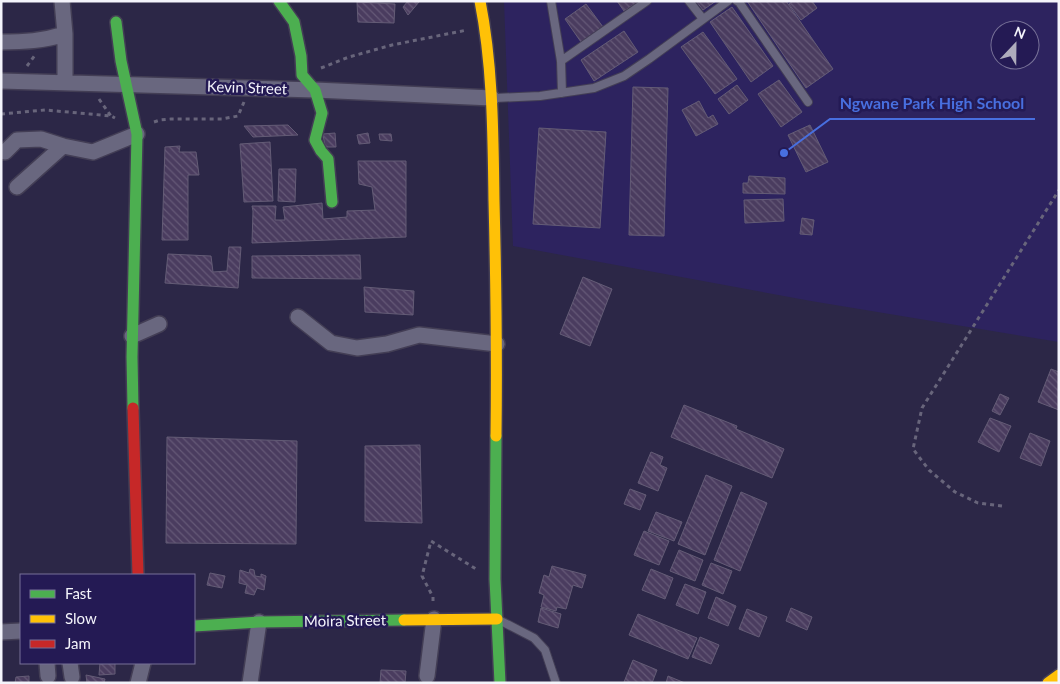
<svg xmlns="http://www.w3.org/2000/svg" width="1060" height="684" font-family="Lato,sans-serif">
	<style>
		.built { fill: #2d235f; fill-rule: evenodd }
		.building { fill: url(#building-back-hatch); stroke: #645c76 }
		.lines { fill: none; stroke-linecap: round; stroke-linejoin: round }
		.lane-casing { stroke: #433e55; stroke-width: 10 }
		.street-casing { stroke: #433e55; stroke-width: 18 }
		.fast-casing { stroke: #433e55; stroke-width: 14 }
		.slow-casing { stroke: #433e55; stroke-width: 14 }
		.jam-casing { stroke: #433e55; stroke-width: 14 }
		.path { stroke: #68657b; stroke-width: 3; stroke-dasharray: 4 4; stroke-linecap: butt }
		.lane { stroke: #69677f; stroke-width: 8 }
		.street { stroke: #69677f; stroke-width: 15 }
		.fast { stroke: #4caf50; stroke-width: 11 }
		.slow { stroke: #ffc107; stroke-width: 11 }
		.jam { stroke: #c62828; stroke-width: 11 }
		.labels { text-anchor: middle; stroke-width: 5; stroke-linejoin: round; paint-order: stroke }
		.street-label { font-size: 15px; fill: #f4f4fb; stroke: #241a54 }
		.leader { fill: none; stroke: #486fdf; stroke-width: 2 }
		.callout-dot { fill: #486fdf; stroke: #241a54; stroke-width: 2 }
		.callout-label { font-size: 16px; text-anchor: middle; font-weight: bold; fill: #486fdf; stroke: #241a54; stroke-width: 5; stroke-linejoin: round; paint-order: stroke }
	</style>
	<defs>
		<pattern id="building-back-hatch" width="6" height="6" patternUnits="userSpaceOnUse" patternTransform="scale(1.25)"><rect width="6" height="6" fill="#4a3c5f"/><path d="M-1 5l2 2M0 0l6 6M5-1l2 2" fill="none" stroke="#655977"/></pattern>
	</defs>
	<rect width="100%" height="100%" fill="#2c2747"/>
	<!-- built -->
	<path class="built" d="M504 1H1059V342L811 301 513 246ZM1000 30H1030V60H1000Z"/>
	<!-- building -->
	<path class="building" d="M408 1 419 2 408 15 403 7Z
		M617 1H639L624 11Z
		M696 1H716L703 10Z
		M747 1H786L833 69 806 88Z
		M793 1H812L817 8 801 20 789 4Z
		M357 2 395 4 394 23 358 22Z
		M586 4 603 27 581 42 565 19Z
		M732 7 773 66 751 82 710 22Z
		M624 31 638 52 594 81 581 60Z
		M703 32 737 79 715 94 681 47Z
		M779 80 802 112 781 127 758 94Z
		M737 85 748 100 729 114 718 99Z
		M633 87 668 88 664 236 629 235Z
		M699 101 708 118 713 115 718 124 696 136 682 110Z
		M288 125 298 135 253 137 244 126Z
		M810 125 828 162 806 172 788 135Z
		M539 128 606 132 600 228 533 224Z
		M335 133 336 147H325L323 134Z
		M368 133 370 143 359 144 357 135Z
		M379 134H391L392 141 380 140Z
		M270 142 273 201 244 202 240 144Z
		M180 146 179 152H196L199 175H188V240H162L165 147Z
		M358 161H406V237L252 243 253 211 252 206H276L275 220H285L283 207 322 203 323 219 347 217V211L375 210 372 187 359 184Z
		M279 169H296L295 202 278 201Z
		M749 176 785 178V194L743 193V183H748Z
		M783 199 784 221 745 223 744 200Z
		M802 218 814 220 812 235 800 234Z
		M229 247H241L238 288 165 283 168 254 211 256 213 272 227 271Z
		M360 255 361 279 252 278V256Z
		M583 277 612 289 590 346 560 334Z
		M364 287 414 291 413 315 365 312Z
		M1051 369 1059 372V410L1038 402Z
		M1000 394 1009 398 1000 415 992 411Z
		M684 405 737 426 736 429 784 449 772 478 671 437Z
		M990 418 1011 426 999 452 978 442Z
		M1030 433 1050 441 1041 466 1020 458Z
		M167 437 297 441 296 544 166 543Z
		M420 445 422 523 365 521V446Z
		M651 452 663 457 660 465 667 468 658 491 638 483Z
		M706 475 732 486 705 555 678 544Z
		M630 489 646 495 640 510 624 504Z
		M741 492 767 503 740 571 714 560Z
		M656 512 682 522 674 541 648 531Z
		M644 531 669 541 659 565 634 555Z
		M679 550 703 560 695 581 670 571Z
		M711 563 732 571 723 594 702 585Z
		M552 566 586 575 582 588 573 585 566 609 557 607 556 611 541 607 544 595 539 593 544 575 549 577Z
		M250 569 254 570 255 576 261 577V574L266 576 264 590 257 588 254 595 245 593 247 585 239 583 240 570 249 573Z
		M651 569 673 578 665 599 642 590Z
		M210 573 225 576 222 588 207 585Z
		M685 584 706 592 698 614 676 605Z
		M716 597 736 606 728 626 708 618Z
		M541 608 561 614 558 628 538 622Z
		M791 608 812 617 807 630 786 621Z
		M747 609 767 617 759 637 739 629Z
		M638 614 697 638 688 659 629 635Z
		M700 637 719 645 711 664 692 657Z
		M633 660 657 670 652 683 624 682Z
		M100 663H115V674L99 675Z
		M381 670 406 671 405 683H380Z
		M86 675 105 679 104 683H87Z
		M29 676V683H15L16 677Z
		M668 676 685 683H666Z"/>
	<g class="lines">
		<!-- lane casing -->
		<g class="lane-casing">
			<path id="lane" d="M551 1 561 61 562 93
				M689 1 703 19
				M737 1 739 2 808 102
				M561 61 647 1
				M495 98 540 96 594 88 624 76 649 59 728 1
				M501 621 534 638 545 650 556 683"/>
		</g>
		<!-- street casing -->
		<g class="street-casing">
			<path id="street" d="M62 1 65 34V83
				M1 42C24 42 43 41 65 34
				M1 81 315 90 492 98
				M5 152 17 140 41 139 63 146
				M17 187 63 146 93 152 137 134
				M298 317 331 343 357 348 387 344 419 335 497 344
				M132 336 159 324
				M1 632 21 631
				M47 663 48 676
				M70 663 72 677
				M427 676 434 619
				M138 683 143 663
				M250 683 259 622"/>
		</g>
		<!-- fast casing -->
		<g class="fast-casing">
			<path id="fast" d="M279 1 294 22 301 56 302 75 315 90 322 113 315 140 321 151 328 159 332 202
				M116 22 121 61 137 134 132 357 133 408
				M496 436 495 579 500 683
				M194 626 259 622 404 620"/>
		</g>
		<!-- slow casing -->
		<g class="slow-casing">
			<path id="slow" d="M480 1C493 67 493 134 494 201 496 279 497 358 496 436
				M404 620 497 619
				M1048 683 1059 675"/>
		</g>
		<!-- jam casing -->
		<g class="jam-casing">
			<path id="jam" d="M133 408 138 575"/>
		</g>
		<!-- path -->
		<path class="path" d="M27 66 35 55
			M321 68 349 57 392 45 467 30
			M99 99 111 116
			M1 114 45 110 90 114 111 116 115 118
			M154 122 160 120 171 119H222L238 116 244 102
			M1002 506 978 503 955 492 929 470 913 449 922 408 1059 190
			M433 601V597L422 576 431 541 476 569"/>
		<!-- lane -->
		<use href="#lane" class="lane"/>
		<!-- street -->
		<use href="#street" class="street"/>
		<!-- fast -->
		<use href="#fast" class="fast"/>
		<!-- slow -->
		<use href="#slow" class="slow"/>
		<!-- jam -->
		<use href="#jam" class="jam"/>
	</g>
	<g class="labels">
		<!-- street labels -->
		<g class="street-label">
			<text transform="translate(247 88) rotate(2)" y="5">Kevin Street</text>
			<text transform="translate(345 621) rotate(-1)" y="5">Moira Street</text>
		</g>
	</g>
	<!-- callouts -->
	<path class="leader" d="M784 153L830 119H1035"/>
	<circle class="callout-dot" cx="784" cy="153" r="5"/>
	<g class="callout-label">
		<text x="932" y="109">Ngwane Park High School</text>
	</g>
	<!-- border -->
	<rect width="1060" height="684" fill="none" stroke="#f4f4fb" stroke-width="5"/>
	<!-- legend -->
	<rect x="20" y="574" width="175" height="90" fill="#241a54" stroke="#777197"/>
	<rect x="30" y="590" width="25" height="8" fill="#4caf50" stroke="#777197"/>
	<text x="65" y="599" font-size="15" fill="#f4f4fb">Fast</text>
	<rect x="30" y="615" width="25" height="8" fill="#ffc107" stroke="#777197"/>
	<text x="65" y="624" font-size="15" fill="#f4f4fb">Slow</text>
	<rect x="30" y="640" width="25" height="8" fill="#c62828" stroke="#777197"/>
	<text x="65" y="649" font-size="15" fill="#f4f4fb">Jam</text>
	<!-- north arrow -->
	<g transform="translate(1015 45) rotate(22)"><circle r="24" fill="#241a54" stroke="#777197"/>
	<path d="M0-4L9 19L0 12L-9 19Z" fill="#aeacbc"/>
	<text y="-8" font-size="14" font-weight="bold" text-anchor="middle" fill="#f4f4fb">N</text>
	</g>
</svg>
